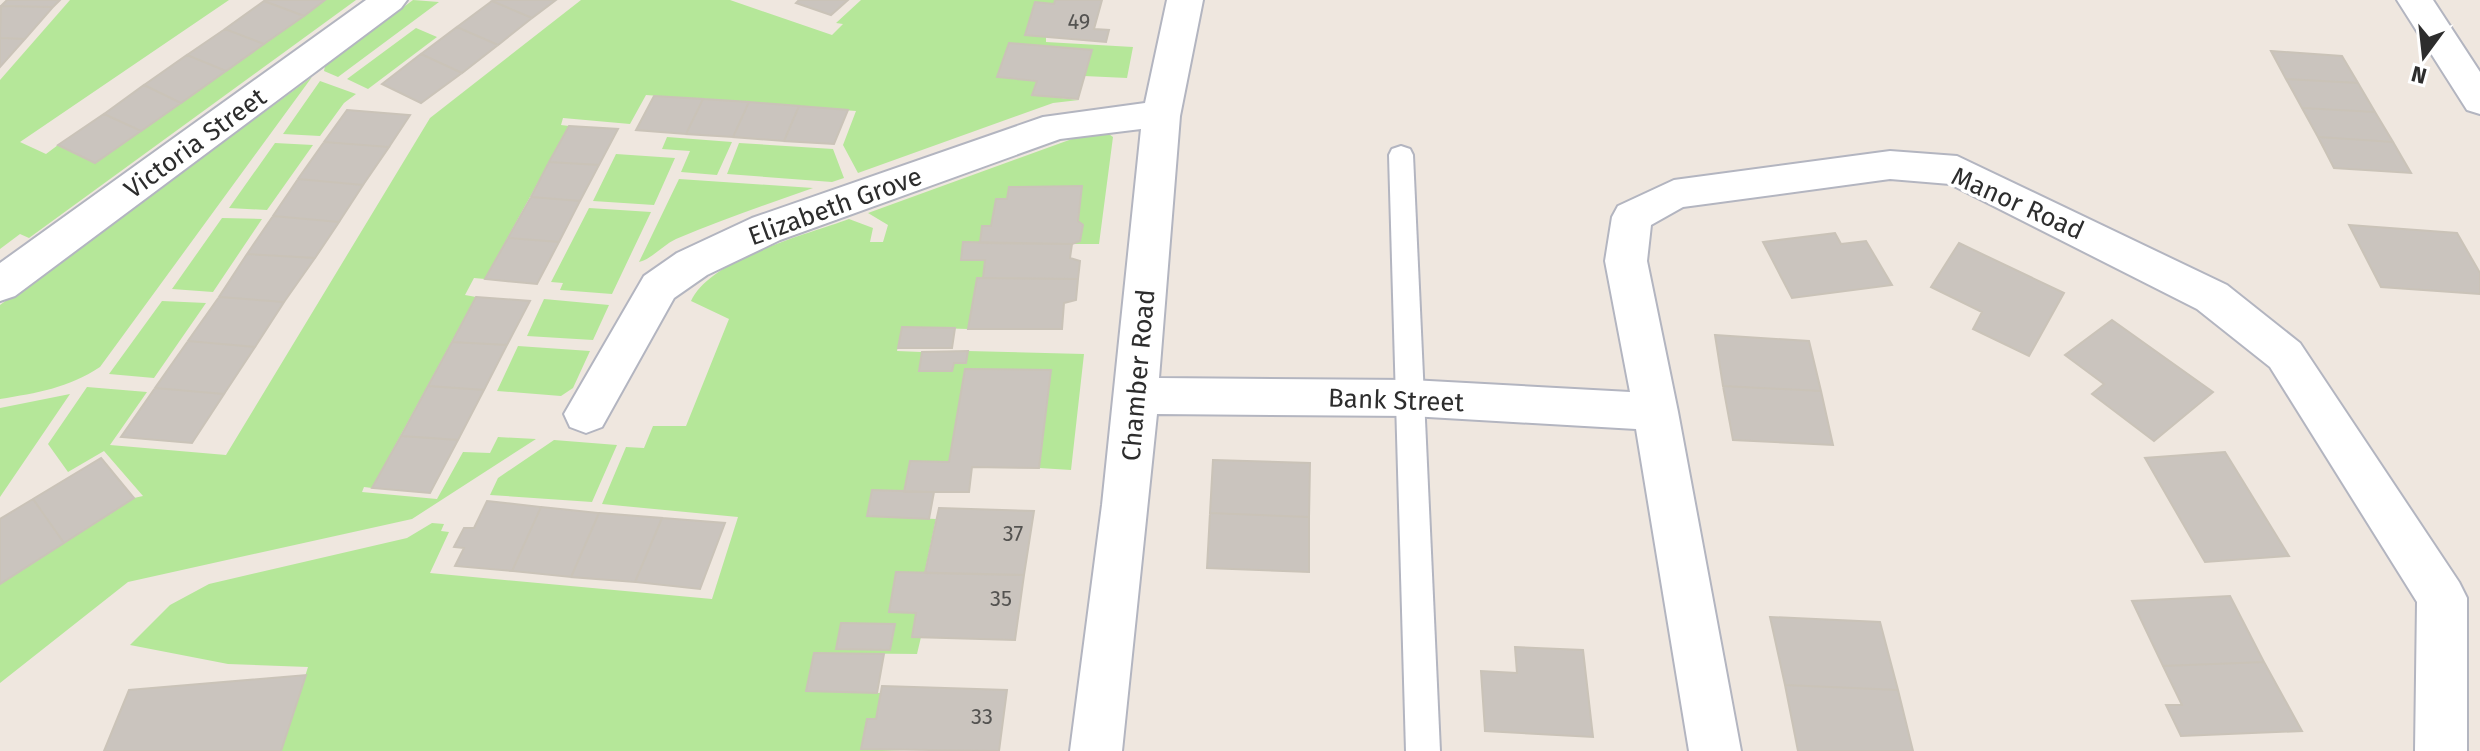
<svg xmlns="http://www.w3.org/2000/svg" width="2480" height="751" font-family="'Fira Sans',sans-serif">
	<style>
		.green { fill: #b5e799; fill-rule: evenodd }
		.building { fill: #cac4be; stroke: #cac3b8; stroke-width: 2 }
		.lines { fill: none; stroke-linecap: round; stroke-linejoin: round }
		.lane-casing { stroke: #b3b5c0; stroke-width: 4 }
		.street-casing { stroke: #b3b5c0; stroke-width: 4 }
		.lane { fill: #fff; fill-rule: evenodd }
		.street { fill: #fff; fill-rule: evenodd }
		.labels { text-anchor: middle; stroke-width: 7; stroke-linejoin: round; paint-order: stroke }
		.number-label { font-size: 22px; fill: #545351 }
		.street-label { font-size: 26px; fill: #2d2d2d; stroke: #fff }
	</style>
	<rect width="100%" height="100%" fill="#efe7df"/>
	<!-- green -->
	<path class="green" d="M70 0H229L20 142 46 154 58 145 95 163 325 0H356L29 238 20 234 0 249V80Z
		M413 0 439 2 338 77 324 71 325 66Z
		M581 0H730L832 35 843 24 836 23 861 0H1055L1054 4 1035 3 1026 35 1046 37V42L1133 47 1127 78 1084 76 1091 50 1009 43 998 77 1037 81 1033 95 1079 100 1053 103 858 173 843 145 856 111 646 95 630 124 563 118 561 125 569 126 485 279 474 278 465 295 476 297 372 488 364 487 362 492 437 499 463 452 490 453 498 437 536 439 412 519 128 582 0 683V584L134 498 143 496 104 451 68 472 48 444 87 387 147 392 110 445 226 455 430 118Z
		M416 28 437 37 368 89 347 79Z
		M312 77 100 367C68 388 37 393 0 399V305Z
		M320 81 356 94 344 103 320 136 283 134Z
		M1094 131 1106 132 1113 137 1099 244H1072L1080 241 1083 225 1078 221 1081 186 1010 187 1007 199H996L991 226H982L980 243H963L961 260H985L983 278H977L968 329 902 327 897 351 922 352 920 371H952L954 363H966L968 351 1084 354 1071 470 1039 468 1051 370 965 369 949 462 910 461 904 492 867 516 936 519 916 613 921 637 917 654 814 653 806 691 881 693 876 719H867L861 749 904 751H281L308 667 228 664 130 645 170 605 209 584 407 538 432 523 444 524 441 531 449 532 430 573 712 599 738 517 602 504 626 447 644 448 653 426H686L729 319 691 301C711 258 806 235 849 219L873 228 870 242H883L888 225 868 213ZM895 625 890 650 836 648Z
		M667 137 732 142 717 175 681 172 690 151 662 149Z
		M275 143 313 145 267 210 229 208Z
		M739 143 833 149 844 178 832 182 727 174Z
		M616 154 675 158 654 205 593 201Z
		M679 179 813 188C767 204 721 220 676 239 663 245 652 259 639 262Z
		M589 208 651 212 612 294 560 290 563 283 551 282Z
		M222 218 262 219 213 292 172 289Z
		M544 299 609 305 593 340 527 336Z
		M162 301 206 303 154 378 109 374Z
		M518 346 590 351 573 388 561 396 497 391Z
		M70 394 0 497V408Z
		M554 440 617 445 592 502 490 495 498 478Z"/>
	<!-- building -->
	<path class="building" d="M7 0H60L53 7 1 6Z
		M325 0 304 16 264 1 265 0Z
		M556 0 532 18 492 1 494 0Z
		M799 0H848L831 15 796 3Z
		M1055 0H1102L1094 29 1109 30 1106 42 1025 35 1035 2 1054 4Z
		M264 1 304 16 264 44 225 29Z
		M492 1 532 18 498 45 457 27Z
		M1 6 53 7 25 39 0 38Z
		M457 27 498 45 462 73 421 54Z
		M225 29 264 44 226 71 187 55Z
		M0 38 25 39 0 67Z
		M1009 43 1092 50 1078 99 1032 95 1037 81 997 77Z
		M2271 51 2342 56 2358 83 2286 79Z
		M421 54 462 73 421 103 382 84Z
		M187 55 226 71 181 103 144 85Z
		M2286 79 2358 83 2375 112 2302 108Z
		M144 85 181 103 141 131 104 114Z
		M654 96 703 99 686 134 636 130Z
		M703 99 749 102 733 137 686 134Z
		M749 102 799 106 784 141 733 137Z
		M799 106 848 110 834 144 784 141Z
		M2302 108 2375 112 2393 142 2318 137Z
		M347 110 410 115 389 147 324 142Z
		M104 114 141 131 95 163 58 145Z
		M569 126 618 129 599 165 549 162Z
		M2318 137 2393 142 2411 173 2334 168Z
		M324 142 389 147 363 185 298 179Z
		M549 162 599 165 580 201 531 197Z
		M298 179 363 185 339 222 273 216Z
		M1082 186 1078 221 1083 225 1080 241 1072 244 980 243 982 226H991L996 199H1007L1009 187Z
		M531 197 580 201 559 242 508 238Z
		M273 216 339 222 315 258 247 254Z
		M2349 225 2457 233 2480 273V294L2381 287Z
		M1835 233 1841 244 1866 241 1892 285 1792 298 1763 242Z
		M508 238 559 242 537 284 485 279Z
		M963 242 1072 244 1070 258 1080 261 1078 279 983 278 985 260H961Z
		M1959 243 2064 293 2029 356 1973 329 1982 312 1931 287Z
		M247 254 315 258 284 302 219 297Z
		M977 278 1078 279 1076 300 1064 303 1062 329H968Z
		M219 297 284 302 255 347 188 341Z
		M476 297 530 301 507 345 452 342Z
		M2112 320 2213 392 2154 441 2092 394 2104 384 2065 355Z
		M902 327 955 328 952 348H898Z
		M1715 335 1809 341 1821 391 1723 386Z
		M188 341 255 347 224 394 155 388Z
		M452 342 507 345 484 390 428 386Z
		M968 351 966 363H954L952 371H919L922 352Z
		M965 369 1051 370 1039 468 972 467 969 492H904L910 461 949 462Z
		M428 386 484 390 458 440 401 436Z
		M1723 386 1821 391 1833 445 1733 440Z
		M155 388 224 394 192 443 121 437Z
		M401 436 458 440 430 493 372 488Z
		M2225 452 2289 556 2205 562 2145 458Z
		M101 458 134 498 64 543 33 499Z
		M1213 460 1310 463 1309 517 1210 513Z
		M872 490 934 492 929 519 867 516Z
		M33 499 64 543 0 584V519Z
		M487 501 541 507 512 571 455 566 464 548 454 547 464 528H474Z
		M541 507 599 513 571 577 512 571Z
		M939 508 1034 511 1024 575 925 573Z
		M599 513 662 518 635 582 571 577Z
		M1210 513 1309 517V572L1207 568Z
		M662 518 725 523 700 589 635 582Z
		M896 572 1024 575 1015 640 912 637 916 613 889 612Z
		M2230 596 2264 662 2163 666 2132 601Z
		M1770 617 1880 622 1898 690 1785 685Z
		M841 623 895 624 890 650 836 649Z
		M1515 647 1583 650 1593 737 1485 731 1481 671 1517 673Z
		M814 653 884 654 877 693 806 691Z
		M2264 662 2302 731 2181 736 2166 705H2182L2163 666Z
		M306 675 281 751H104L129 690Z
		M1785 685 1898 690 1913 751H1798Z
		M882 686 1007 690 999 751 861 749 867 719H876Z"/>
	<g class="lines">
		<!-- lane casing -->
		<g class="lane-casing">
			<path id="lane" d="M1401 146 1410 149 1413 155 1440 751H1406L1389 155 1392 149Z"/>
		</g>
		<!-- street casing -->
		<g class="street-casing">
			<path id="street" d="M366 0H407L401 8 15 296 0 301V263Z
				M1167 0H1203L1180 116 1159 378 1411 380 1630 392 1605 261 1612 217 1618 206 1674 180 1890 151 1957 156 2227 285 2300 343 2459 582 2467 598V751H2415L2417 602 2270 367 2197 309 1950 184 1890 179 1683 207 1651 225 1647 261 1678 412 1741 751H1689L1636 429 1411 416 1157 414 1122 751H1070L1102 505 1141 129 1060 139 780 240 707 275 674 298 602 427 586 433 570 427 564 414 644 276 677 253 752 218 1043 117 1145 103Z
				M2397 0H2433L2480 72V114L2467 110Z"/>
		</g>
		<!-- lane -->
		<use href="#lane" class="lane"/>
		<!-- street -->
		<use href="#street" class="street"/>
	</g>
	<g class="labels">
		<!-- number labels -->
		<g class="number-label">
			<text x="1079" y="29">49</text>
			<text x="1013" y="541">37</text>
			<text x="1001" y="606">35</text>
			<text x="982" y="724">33</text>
		</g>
		<!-- street labels -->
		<g class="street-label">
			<text transform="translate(195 143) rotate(-36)" y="9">Victoria Street</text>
			<text transform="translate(2018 203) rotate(24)" y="9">Manor Road</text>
			<text transform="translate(835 206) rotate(-20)" y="9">Elizabeth Grove</text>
			<text transform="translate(1138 375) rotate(-85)" y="9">Chamber Road</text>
			<text transform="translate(1396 400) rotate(2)" y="9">Bank Street</text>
		</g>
	</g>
	<!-- north arrow -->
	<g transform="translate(2424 56) rotate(195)" stroke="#ffffff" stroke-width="6" paint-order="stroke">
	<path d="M0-6L14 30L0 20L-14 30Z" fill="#2d2d2d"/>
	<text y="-12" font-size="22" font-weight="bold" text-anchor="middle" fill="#2d2d2d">N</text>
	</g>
</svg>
